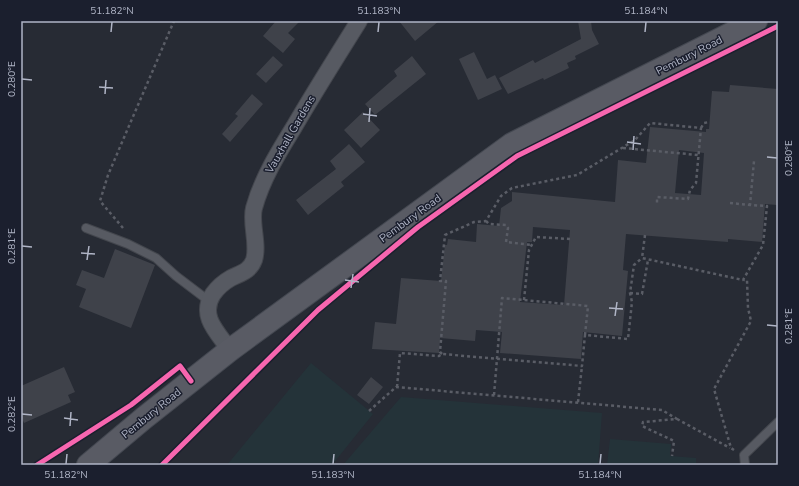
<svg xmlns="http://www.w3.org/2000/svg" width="799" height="486" font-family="'Nunito Sans',sans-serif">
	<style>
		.green { fill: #243339 }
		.building { fill: #3f424a; fill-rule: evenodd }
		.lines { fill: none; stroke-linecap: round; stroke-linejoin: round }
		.service-casing { stroke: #43464d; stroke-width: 10 }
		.minor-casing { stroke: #43464d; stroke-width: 18 }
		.primary-casing { stroke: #444851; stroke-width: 24 }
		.path { stroke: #5a5d66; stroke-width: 2.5; stroke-dasharray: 3 3; stroke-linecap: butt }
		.service { stroke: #575a62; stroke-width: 8 }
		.minor { stroke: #575a62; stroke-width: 16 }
		.primary { stroke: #595b64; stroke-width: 22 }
		.cycleway-casing { stroke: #1b1f2e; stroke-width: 8 }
		.cycleway { stroke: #f766af; stroke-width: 5 }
		.ticks { fill: none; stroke: #b0b5c6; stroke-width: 1.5 }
		.labels { text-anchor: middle; stroke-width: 3; stroke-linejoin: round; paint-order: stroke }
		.street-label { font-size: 11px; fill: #b0b5c6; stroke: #1b1f2e }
		.neatline { fill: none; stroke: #b0b5c6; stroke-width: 1.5 }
		.ticks-label { font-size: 10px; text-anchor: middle; fill: #b0b5c6 }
	</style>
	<rect width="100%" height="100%" fill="#272b34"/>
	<!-- green -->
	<path class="green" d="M311 363 373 414 332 465H227Z
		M401 397 602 413 598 465H343Z
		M610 439 671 444 670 456 696 458V465H607Z"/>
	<!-- building -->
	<path class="building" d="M276 21H300L288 33 295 39 283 53 263 36Z
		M399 21H439L415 41Z
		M578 21H591L592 30 599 44 575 56 576 59 567 63 569 68 544 80 543 78 508 94 499 78 533 60 535 63 581 39Z
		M474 52 487 79 495 75 502 89 478 100 459 59Z
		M273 56 283 65 266 83 256 74Z
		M412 56 426 74 375 115 365 104 397 76 394 71Z
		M730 85 778 89 777 205 765 204 762 242 728 239V242L626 234 623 270 628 271 622 336 583 332 581 359 500 353 502 332 476 330 475 341 440 338 439 353 372 349 375 322 396 324 401 278 441 281 445 245H447L448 239 476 242 477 224 499 226 501 208 512 201V192L615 202 618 160 646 163 650 127 706 132V129H709L712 91 729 92ZM679 150 704 153 701 195 675 193ZM533 227 570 230 564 305 520 302 527 242H532Z
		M252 94 263 104 230 142 222 134 238 116 235 114Z
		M363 112 380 130 361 148 344 130Z
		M349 144 365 162 341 182 344 186 308 215 296 200 336 169 330 161Z
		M115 249 155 265 131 328 79 307 86 289 76 285 82 270 104 278Z
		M64 367 75 392 68 395 71 402 24 423 21 416V386Z
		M371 377 383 387 369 404 357 395Z"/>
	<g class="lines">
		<!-- service casing -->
		<g class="service-casing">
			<path id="service" d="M86 228 128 244 156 258 176 276 209 301
				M745 465 744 455 778 422"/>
		</g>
		<!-- minor casing -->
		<g class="minor-casing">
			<path id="minor" d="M230 350C217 332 199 316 213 294 218 287 224 282 231 278 241 273 250 271 254 260 259 244 250 223 254 208 262 179 278 153 294 127 315 91 337 56 359 21"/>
		</g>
		<!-- primary casing -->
		<g class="primary-casing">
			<path id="primary" d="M88 465 144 418 230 350 512 144 756 21"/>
		</g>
		<!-- path -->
		<path class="path" d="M701 128 704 123 709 122
			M623 148 698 155
			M730 203 750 205
			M486 221 489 224 506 225 508 228 506 242 532 245
			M123 228 100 201 108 175 174 21
			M645 235 642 258 743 280 763 245 767 206 750 205 754 161
			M630 293 642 294 648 260
			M524 300 529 250 536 237 570 239
			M442 354 440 352 446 281H440L445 235 474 222 486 221 501 196 512 188 577 175 635 140 650 123 701 128 696 183 690 190 688 199 657 197V204
			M397 387 400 353 439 356 442 354 582 366 585 335
			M494 395 502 298 588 306 585 335 628 339 632 302 630 293 634 265 642 258
			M578 402 582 366
			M369 411 396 387 662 410 677 419 643 422 642 426 674 441 672 456
			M677 419 730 448
			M734 450 731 448 714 389 751 321 748 308 747 280H744"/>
		<!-- service -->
		<use href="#service" class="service"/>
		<!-- minor -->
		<use href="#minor" class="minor"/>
		<!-- primary -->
		<use href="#primary" class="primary"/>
		<!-- cycleway casing -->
		<g class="cycleway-casing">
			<path id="cycleway" d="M37 465 131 405 180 366 191 381
				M162 465 318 310 418 227 517 156 778 26"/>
		</g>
		<!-- cycleway -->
		<use href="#cycleway" class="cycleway"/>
	</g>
	<!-- ticks -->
	<path class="ticks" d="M111 32 112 22M378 32 379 22M645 32 646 22M22 79 32 80M99 87 113 88M105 94 106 80M363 114 377 116M369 122 370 108M627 142 641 144M633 150 634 136M767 157 777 158M22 246 32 247M81 253 95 254M87 260 89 246M345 280 359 282M351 288 353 274M609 308 623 309M615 316 617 302M767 325 777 326M22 414 32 415M64 418 78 420M70 426 71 412M66 464 67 454M333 464 334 454M600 464 601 454"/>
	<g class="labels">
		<!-- street labels -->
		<g class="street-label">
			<text transform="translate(689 55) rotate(-27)" y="4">Pembury Road</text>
			<text transform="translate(290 134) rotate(-60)" y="4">Vauxhall Gardens</text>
			<text transform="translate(410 218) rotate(-36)" y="4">Pembury Road</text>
			<text transform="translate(151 413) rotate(-39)" y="4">Pembury Road</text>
		</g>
	</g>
	<!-- border -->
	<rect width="799" height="486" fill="none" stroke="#1b1f2e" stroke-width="44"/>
	<rect x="22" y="22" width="755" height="442" class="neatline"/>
	<g class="ticks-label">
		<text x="112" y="14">51.182°N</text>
		<text x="379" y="14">51.183°N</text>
		<text x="646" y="14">51.184°N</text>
		<text transform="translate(11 79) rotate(-90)" y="4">0.280°E</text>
		<text transform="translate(788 158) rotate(-90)" y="4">0.280°E</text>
		<text transform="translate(11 246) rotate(-90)" y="4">0.281°E</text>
		<text transform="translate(788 326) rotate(-90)" y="4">0.281°E</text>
		<text transform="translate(11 414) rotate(-90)" y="4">0.282°E</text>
		<text x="66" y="478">51.182°N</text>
		<text x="333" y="478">51.183°N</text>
		<text x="600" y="478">51.184°N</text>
	</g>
</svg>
